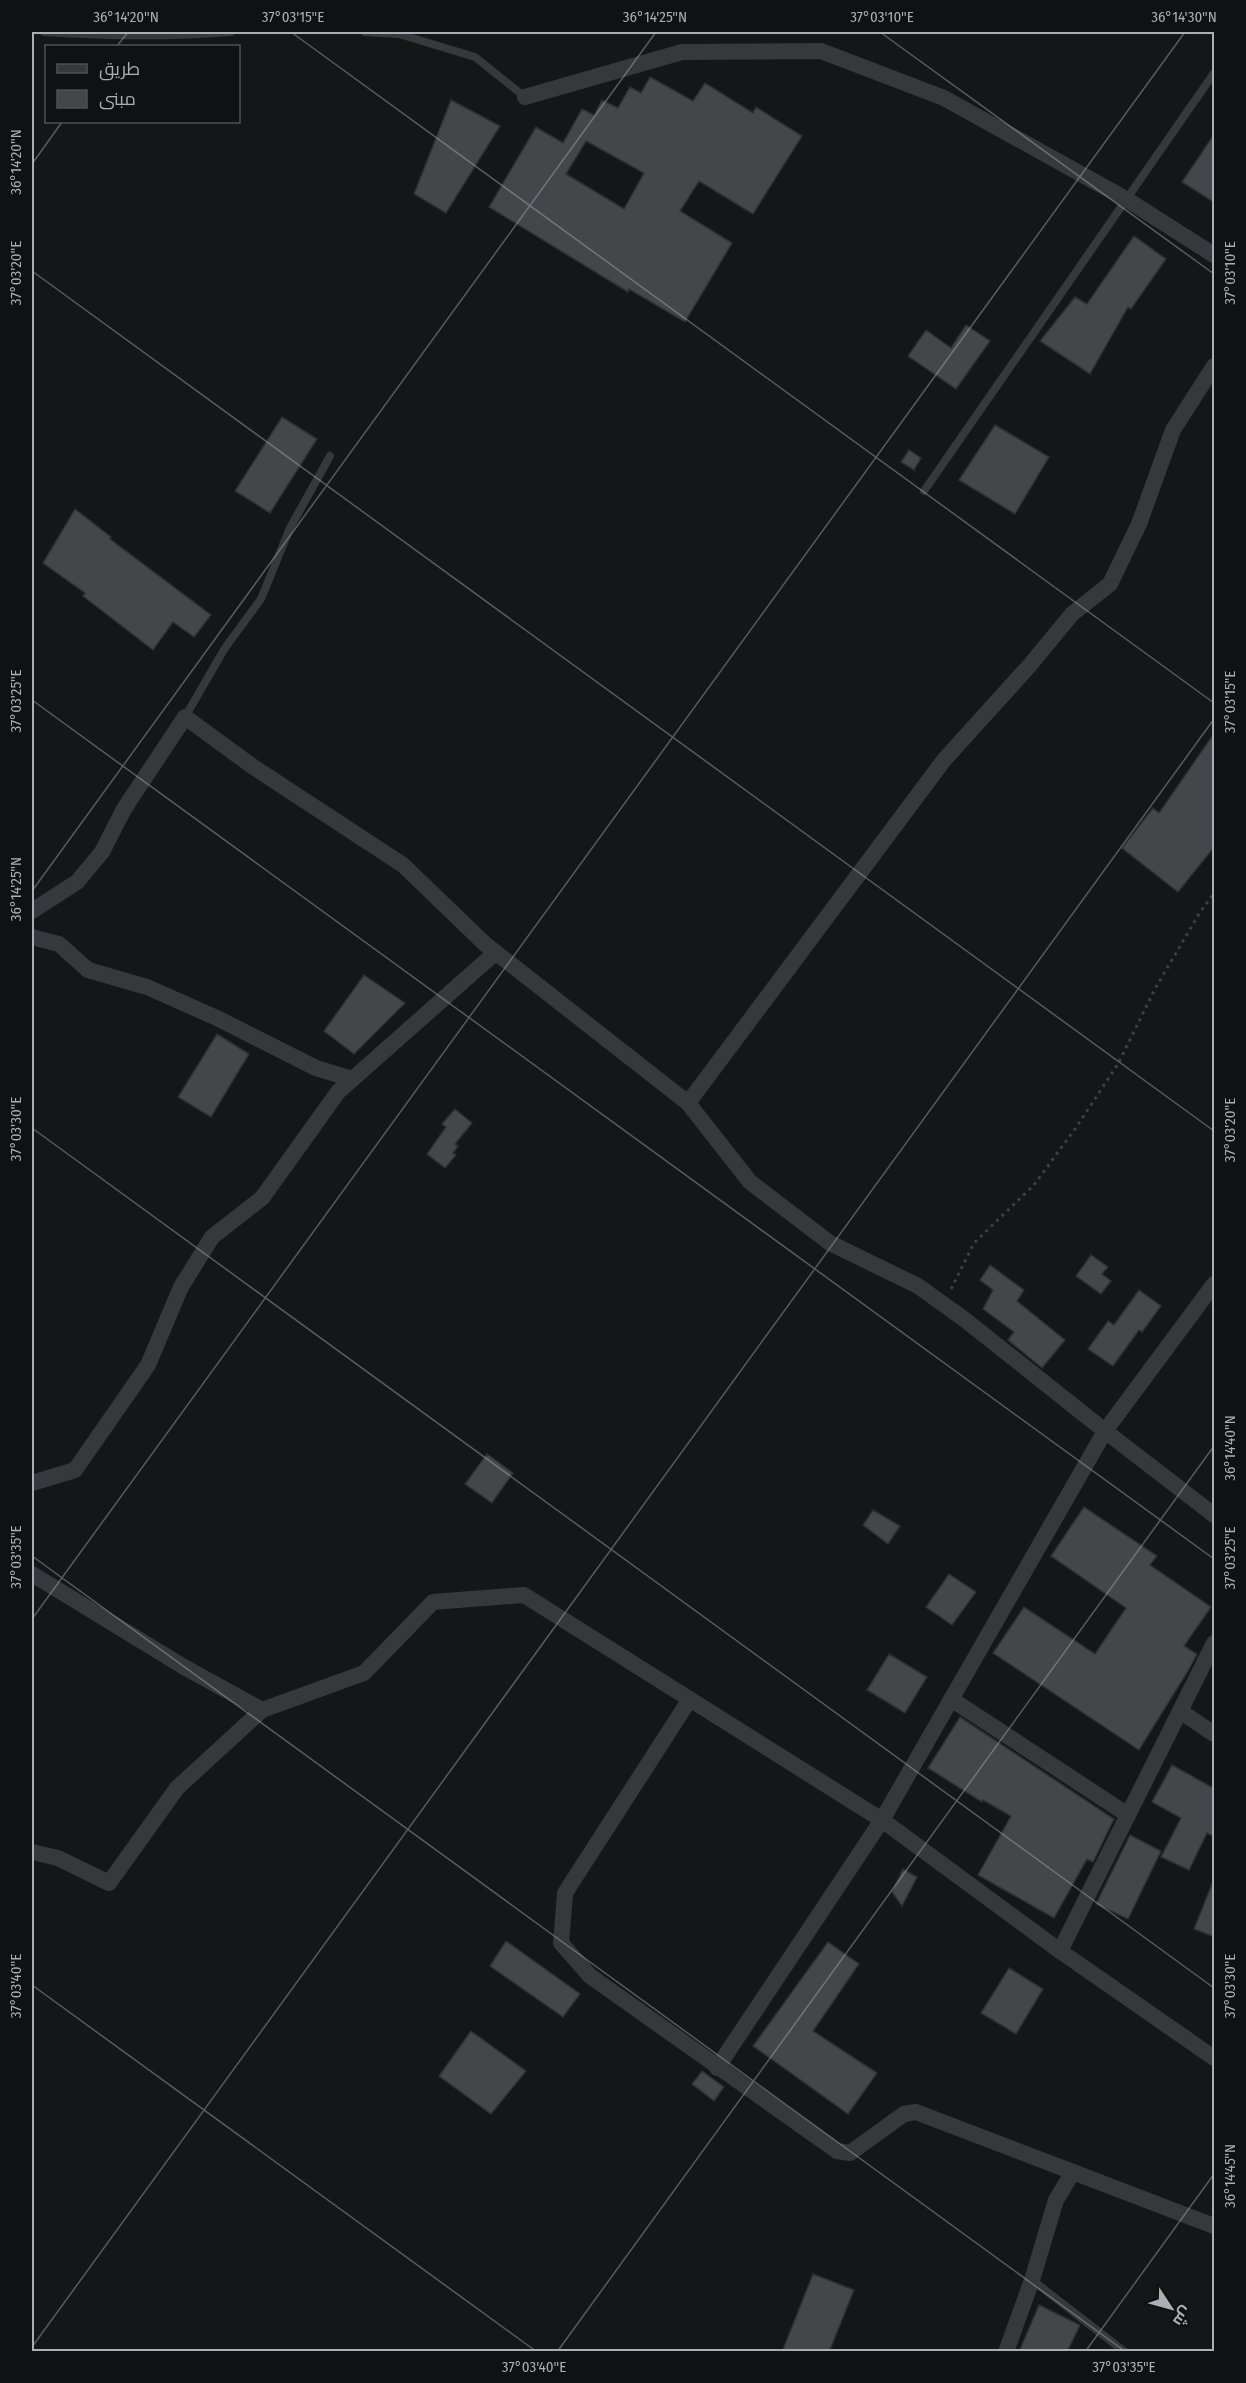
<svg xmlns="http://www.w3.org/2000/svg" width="1246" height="2383" font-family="'Fira Sans Condensed',Cairo,sans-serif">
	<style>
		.building { fill: #45464a; stroke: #303033; stroke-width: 1.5; fill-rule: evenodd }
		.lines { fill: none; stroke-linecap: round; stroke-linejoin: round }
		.path { stroke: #3d3f43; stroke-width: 3; stroke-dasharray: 3 4.5; stroke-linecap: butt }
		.lane { stroke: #37383c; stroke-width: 8 }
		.street { stroke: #37383c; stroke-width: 16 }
		.ticks { fill: none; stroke: #a8afb6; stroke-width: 1.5; stroke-opacity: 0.45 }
		.neatline { fill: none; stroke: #a8afb6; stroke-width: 2 }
		.ticks-label { font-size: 15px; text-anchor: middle; fill: #a8afb6 }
	</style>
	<rect width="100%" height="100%" fill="#151617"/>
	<!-- building -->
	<path class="building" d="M650 77 693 101 705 83 753 113 756 107 802 136 753 214 699 181 680 211 732 243 685 322 629 289 628 292 489 207 536 127 563 143 582 109 594 115 602 100 618 108 630 87 641 93ZM586 141 644 173 624 209 566 174Z
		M451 100 500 126 446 213 414 194Z
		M1215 133V203L1182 182Z
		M1134 236 1166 259 1131 309 1128 307 1090 374 1040 341 1075 297 1087 304Z
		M966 325 990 341 956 389 908 356 926 330 951 348Z
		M282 417 317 439 270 513 235 491Z
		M995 425 1049 457 1015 514 959 480Z
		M909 450 921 458 914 470 901 462Z
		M75 509 111 537 110 539 211 615 194 637 173 622 153 650 83 596 85 593 43 563Z
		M1215 732V846L1178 892 1122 848 1153 808 1159 813Z
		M364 975 405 1003 354 1054 324 1031Z
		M217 1034 249 1054 211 1117 178 1097Z
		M455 1109 472 1123 455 1144 458 1146 453 1153 456 1155 445 1168 427 1154 446 1127 442 1124Z
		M1091 1255 1108 1267 1102 1274 1111 1281 1101 1294 1076 1276Z
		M990 1265 1024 1290 1017 1301 1065 1340 1042 1368 1008 1340 1014 1332 983 1309 993 1290 980 1280Z
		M1139 1290 1161 1306 1142 1332 1139 1330 1113 1366 1088 1349 1108 1321 1114 1325Z
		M487 1454 513 1473 492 1503 465 1484Z
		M1084 1507 1157 1556 1150 1565 1211 1607 1184 1646 1197 1654 1188 1671 1139 1750 993 1653 1024 1607 1095 1654 1126 1608 1051 1556Z
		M873 1510 900 1526 888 1544 863 1525Z
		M949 1574 976 1592 952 1625 926 1607Z
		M889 1654 927 1677 905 1713 867 1690Z
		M960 1717 1114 1819 1093 1862 1087 1859 1054 1918 978 1875 1011 1816 983 1800 982 1802 928 1768Z
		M1172 1765 1215 1789V1837L1207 1833 1189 1870 1161 1857 1181 1818 1152 1802Z
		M1130 1835 1161 1851 1128 1919 1096 1904Z
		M903 1869 917 1877 902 1906 892 1892Z
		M1214 1879H1215V1937L1194 1929Z
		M506 1941 580 1994 563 2017 490 1966Z
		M828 1942 859 1964 813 2031 877 2073 848 2114 753 2046Z
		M1009 1968 1043 1989 1016 2034 981 2013Z
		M471 2031 526 2071 491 2114 439 2076Z
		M702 2071 724 2087 714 2101 692 2084Z
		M813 2274 854 2290 829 2352H782Z
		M1039 2305 1080 2325 1067 2352H1019Z"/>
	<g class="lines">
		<!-- path -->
		<path class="path" d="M951 1289 974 1243 1034 1185 1075 1129 1118 1064 1156 987 1199 914 1214 893"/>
		<!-- lane -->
		<path class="lane" d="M44 32C106 36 169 37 231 32
			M365 32 399 34 475 57 525 97
			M924 491 1214 73
			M185 717 225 648 261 599 290 528 330 456
			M1032 2280 1125 2352"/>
		<!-- street -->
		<path class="street" d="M525 97 682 52 821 51 944 98 1126 199 1214 255
			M32 911 77 882 102 852 124 809 185 717 252 766 403 865 485 944 688 1103 750 1182 830 1243 918 1286 964 1319 1105 1431 1214 1515
			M32 937 59 944 88 970 147 987 217 1018 316 1068 352 1079
			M688 1103 944 760 1030 665 1072 614 1110 584 1139 524 1173 430 1214 366
			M32 1483 75 1470 148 1365 181 1287 212 1237 262 1198 338 1092 495 953
			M32 1574 184 1667 262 1710
			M690 1699 565 1893 561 1943 590 1976 837 2151 850 2153 904 2114 916 2112 1073 2172
			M951 1699 1128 1815
			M1180 1711 1214 1734
			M32 1852 58 1858 109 1883 177 1788 262 1710 364 1673 433 1602 524 1595 882 1820 1060 1951 1214 2058
			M1060 1951 1214 1643
			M717 2068 882 1820 1105 1431 1214 1284
			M1006 2352 1032 2280 1056 2200 1073 2172 1214 2226"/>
	</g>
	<!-- ticks -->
	<path class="ticks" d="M291 32 1214 703M880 32 1214 274M117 46 128 32M32 164 62 122M32 271 1214 1131M32 700 1214 1559M32 891 656 32M32 1128 1214 1988M32 1556 1126 2352M32 1619 1185 32M32 1985 537 2352M32 2347 1214 719M557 2352 1214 1446M1085 2352 1214 2174"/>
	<!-- border -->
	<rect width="1246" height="2383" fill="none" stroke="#101112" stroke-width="66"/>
	<!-- legend -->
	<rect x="45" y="45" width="195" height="78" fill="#101112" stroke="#4d5054" stroke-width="1.5"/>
	<rect x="57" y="64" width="30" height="9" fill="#37383c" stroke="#4d5054" stroke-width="1.5"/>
	<text x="99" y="75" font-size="18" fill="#a8afb6">طريق</text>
	<rect x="57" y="90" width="30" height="18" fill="#45464a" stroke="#4d5054" stroke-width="1.5"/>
	<text x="99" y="105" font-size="18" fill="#a8afb6">مبنى</text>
	<!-- north arrow -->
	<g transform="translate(1171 2308) rotate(126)" stroke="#101112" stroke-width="4.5" paint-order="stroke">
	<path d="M0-4.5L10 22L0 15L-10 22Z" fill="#a8afb6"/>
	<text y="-9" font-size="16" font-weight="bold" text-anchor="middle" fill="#a8afb6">ش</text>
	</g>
	<rect x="33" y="33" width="1180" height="2317" class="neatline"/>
	<g class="ticks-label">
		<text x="126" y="22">36°14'20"N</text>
		<text x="293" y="22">37°03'15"E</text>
		<text x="655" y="22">36°14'25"N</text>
		<text x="882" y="22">37°03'10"E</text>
		<text x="1184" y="22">36°14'30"N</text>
		<text transform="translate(16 162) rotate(-90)" y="5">36°14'20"N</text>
		<text transform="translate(16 273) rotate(-90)" y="5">37°03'20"E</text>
		<text transform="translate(1230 273) rotate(-90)" y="5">37°03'10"E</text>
		<text transform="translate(16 701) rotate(-90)" y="5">37°03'25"E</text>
		<text transform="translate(1230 702) rotate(-90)" y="5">37°03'15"E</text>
		<text transform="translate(16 889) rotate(-90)" y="5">36°14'25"N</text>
		<text transform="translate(16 1129) rotate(-90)" y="5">37°03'30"E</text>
		<text transform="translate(1230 1130) rotate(-90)" y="5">37°03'20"E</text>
		<text transform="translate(1230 1448) rotate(-90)" y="5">36°14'40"N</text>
		<text transform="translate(16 1557) rotate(-90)" y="5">37°03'35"E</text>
		<text transform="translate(1230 1558) rotate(-90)" y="5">37°03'25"E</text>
		<text transform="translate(16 1986) rotate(-90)" y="5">37°03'40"E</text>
		<text transform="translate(1230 1986) rotate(-90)" y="5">37°03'30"E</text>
		<text transform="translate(1230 2176) rotate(-90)" y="5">36°14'45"N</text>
		<text x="534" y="2372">37°03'40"E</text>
		<text x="1124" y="2372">37°03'35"E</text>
	</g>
</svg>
